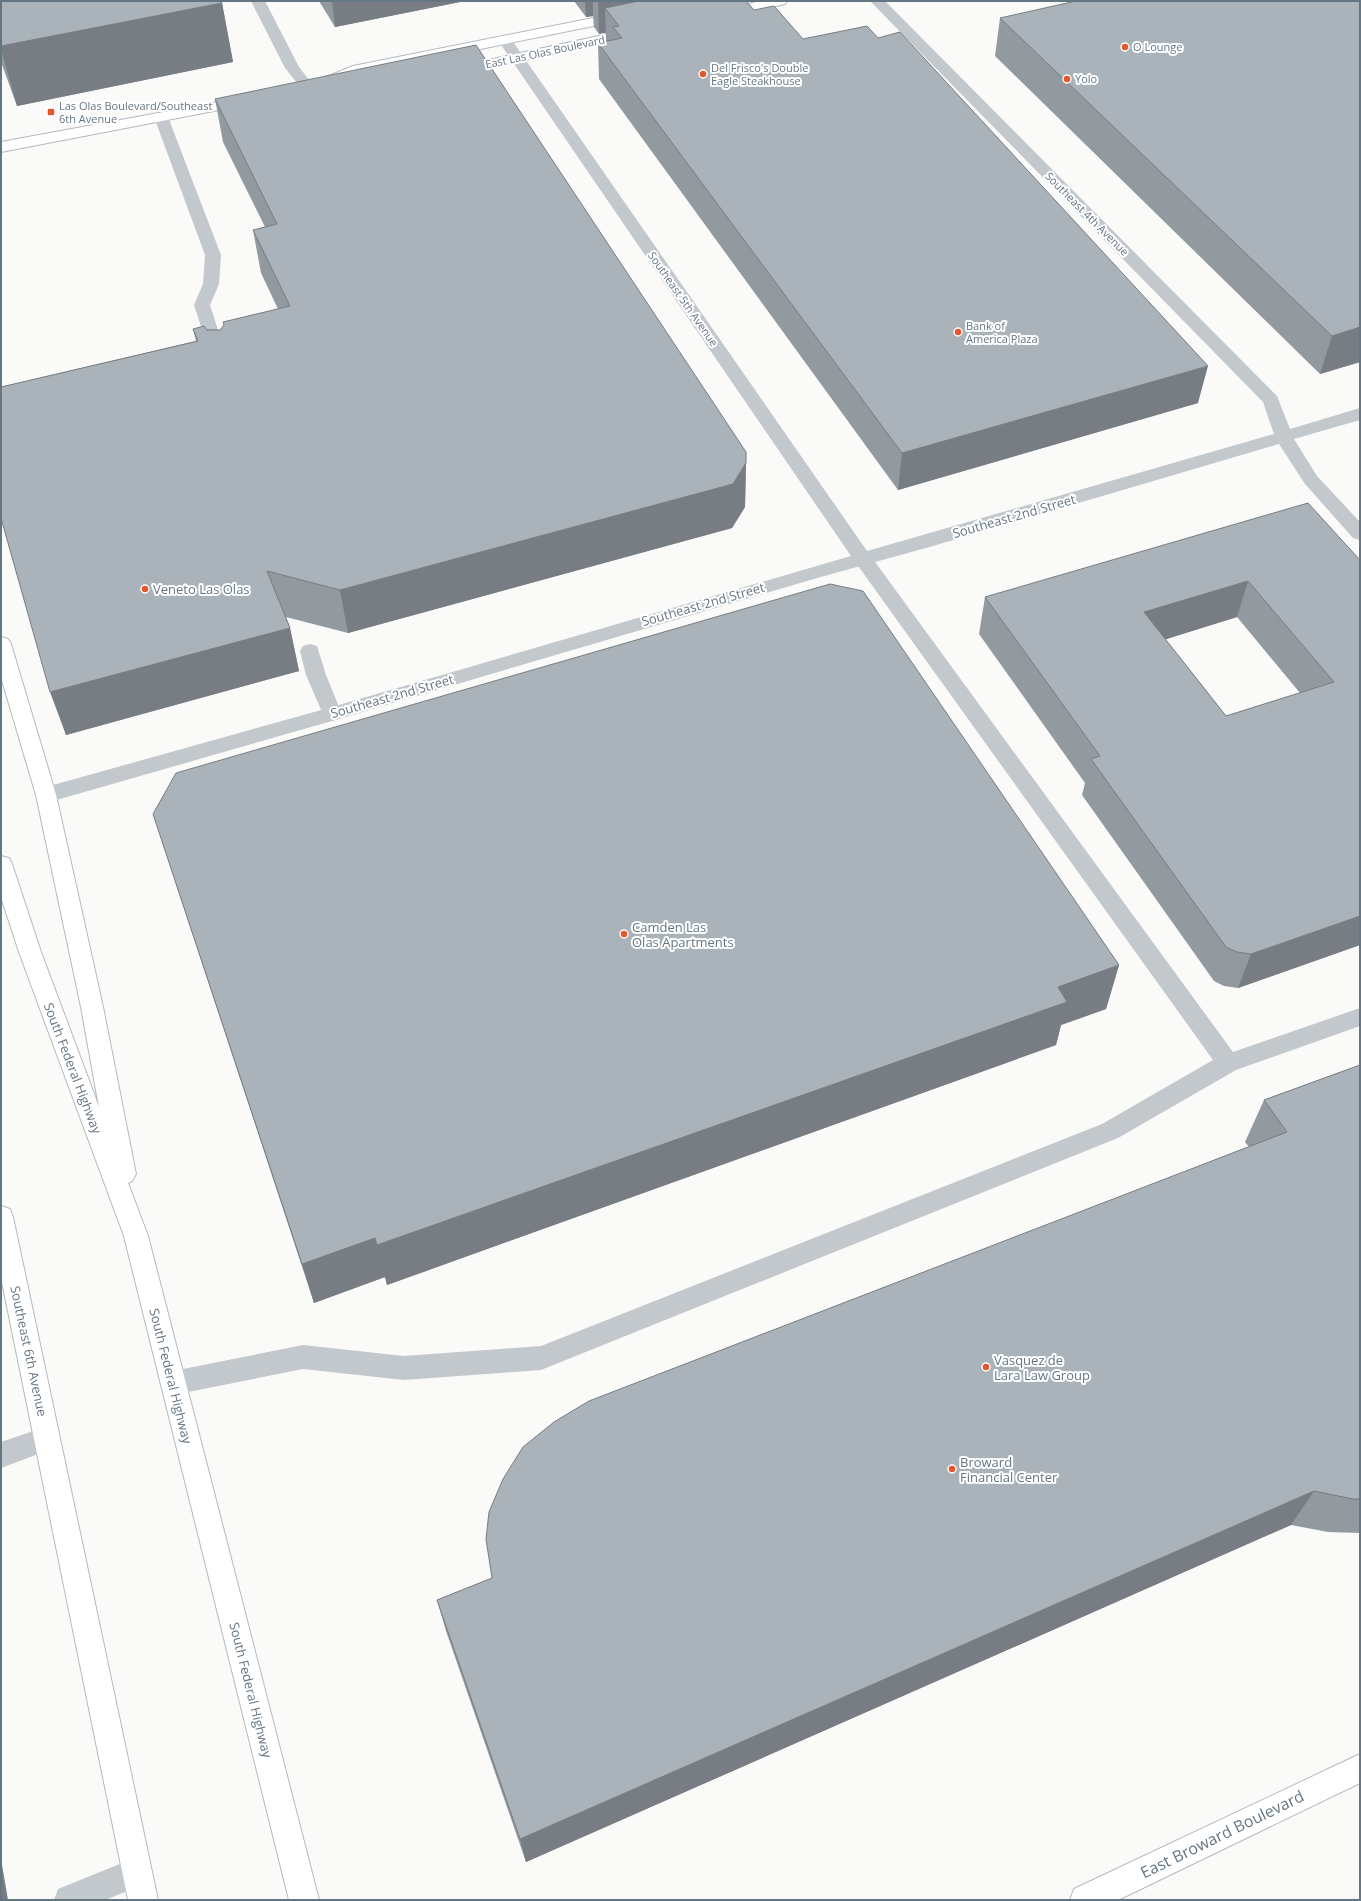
<svg xmlns="http://www.w3.org/2000/svg" width="1361" height="1901" font-family="'Open Sans',sans-serif">
	<style>
		.lines { fill: none; stroke-linecap: round; stroke-linejoin: round }
		.secondary-casing { stroke: #b3babf; stroke-width: 2 }
		.primary-casing { stroke: #b5babe; stroke-width: 2 }
		.lane { fill: #c3c8cc; fill-rule: evenodd }
		.street { fill: #c3c8cc; fill-rule: evenodd }
		.secondary { fill: #fff; fill-rule: evenodd }
		.primary { fill: #fff; fill-rule: evenodd }
		.wall { fill: #929a9f; fill-rule: evenodd }
		.shaded-wall { fill: #777d82 }
		.building { fill: #aab3b9; stroke: #777d82; fill-rule: evenodd }
		.poi-dot { fill: #e4572e; stroke: #fff; stroke-width: 1.5 }
		.labels { text-anchor: middle; stroke-width: 4; stroke-linejoin: round; paint-order: stroke }
		.far-poi-label { font-size: 11px; fill: #657683; stroke: #fff; text-anchor: start }
		.far-street-label { font-size: 11px; fill: #657683; stroke: #fff }
		.street-label { font-size: 13px; fill: #657683; stroke: #fff }
		.poi-label { font-size: 13px; fill: #657683; stroke: #fff; text-anchor: start }
		.near-street-label { font-size: 16px; fill: #657683; stroke: #fff }
	</style>
	<rect width="100%" height="100%" fill="#fafaf8"/>
	<g class="lines">
		<!-- secondary casing -->
		<g class="secondary-casing">
			<path id="secondary" d="M761 1H787L785 4 722 18 717 17 715 14 717 11Z
				M623 12 628 13 630 16 628 19 357 74 324 87 319 86 317 83 319 80 353 66Z
				M636 28 641 29 643 32 641 35 460 74 455 73 453 70 455 67 460 66Z
				M245 97 250 98 252 101 250 104 1 152V142Z"/>
		</g>
		<!-- primary casing -->
		<g class="primary-casing">
			<path id="primary" d="M1 637 8 639 11 644 56 795 103 1007 136 1174 132 1181 128 1183 148 1236 319 1900H289L124 1236 19 952 1 897V856L9 858 12 864 41 952 99 1107 81 1007 36 795 1 677Z
				M1 1206 10 1209 13 1217 158 1900H128L1 1277Z
				M1360 1754V1783L1118 1900H1070L1074 1889Z"/>
		</g>
		<!-- lane -->
		<path class="lane" d="M161 113 166 114 168 117 221 255 219 284 210 305 227 358 225 362 219 363 213 362 211 358 194 305 203 284 205 255 154 117 156 114Z
			M863 553 870 555 1233 1052 1360 1008V1026L1236 1070 1118 1138 541 1370 404 1380 303 1369 173 1395 164 1391 160 1383 164 1375 173 1371 303 1345 404 1356 541 1346 1102 1124 1213 1060 856 563 854 559 856 555Z
			M310 644 317 646 326 675 342 714 339 719 332 721 325 719 306 675 300 651 303 646Z
			M137 1857 148 1861 152 1872 148 1883 105 1900H54L58 1889Z"/>
		<!-- street -->
		<path class="street" d="M251 1H265L299 67 317 90 315 93H305L285 68Z
			M870 1H885L1277 396 1290 429 1360 408V420L1294 439 1317 476 1360 522V540L1353 538 1305 484 1279 444 926 548 817 578 332 721 46 803 39 800 36 795 39 790 46 787 332 707 851 556 497 39 499 36H509L867 551 1274 434 1263 402Z
			M48 1426 57 1429 61 1438 57 1447 1 1468V1442Z"/>
		<!-- secondary -->
		<use href="#secondary" class="secondary"/>
		<!-- primary -->
		<use href="#primary" class="primary"/>
	</g>
	<!-- wall -->
	<path class="wall" d="M1 1 222 3 233 62 17 106 1 62Z
		M319 1H465L335 27Z
		M574 1H746L754 10 803 39 1198 403 898 490 599 79 598 43 606 41V33L599 34 594 27 593 16 586 17Z
		M1360 1V362L1320 374 995 56 1000 18Z
		M215 99 746 463 745 507 732 528 348 633 286 617 290 628 299 671 66 735 1 518V387L196 341 193 329 220 330 278 309 261 273 253 230 265 227 223 142Z
		M1360 560V945L1238 988 1224 986 1214 981 1082 795 1085 783 979 634 985 597ZM1237 617 1300 693 1226 716 1165 639Z
		M153 814 1119 965 1106 1009 1061 1025 1056 1045 387 1285 385 1277 314 1303Z
		M1360 1065V1533L1328 1532 1291 1525 526 1862 446 1631 437 1600 492 1578 1249 1147 1245 1142 1264 1100Z"/>
	<!-- shaded-wall -->
	<path class="shaded-wall" d="M332 1H465L335 27Z
		M585 1H593V16L586 17Z
		M598 1H721L619 26 605 8 606 33 599 34Z
		M222 3 233 62 17 106 1 49V46Z
		M1360 327V362L1320 374 1332 336Z
		M1208 366 1198 403 898 490 902 453Z
		M746 463 745 507 732 528 348 633 340 590Z
		M1248 581 1237 617 1135 649 1144 612Z
		M290 628 299 671 66 735 50 692Z
		M1360 916V945L1238 988 1251 954Z
		M1119 965 1106 1009 1061 1025 1056 1045 387 1285 377 1245 1058 987Z
		M375 1238 385 1277 314 1303 302 1264Z
		M1314 1491 1291 1525 526 1862 520 1839Z
		M1 1859 8 1900H1Z"/>
	<!-- building -->
	<path class="building" d="M1 1H221L222 3 1 46Z
		M639 1H746L754 10 774 6 803 39 867 26 878 38 900 32 1208 366 902 453 598 43 622 38 613 27 619 26 605 8Z
		M1076 1H1360V327L1332 336 1000 18Z
		M476 45 746 452V463L733 484 340 590 267 571 290 628 50 692 1 518V426L2 425 1 424V387L198 341 193 329 204 326 207 330H220L224 325 223 322 290 306 253 230 277 224 215 99Z
		M1308 503 1360 560V916L1251 954 1237 952 1226 947 1091 759 1100 756 985 597ZM1248 581 1334 682 1226 716 1144 612Z
		M830 584 863 591 1119 965 1058 987 1067 1002 377 1245 375 1238 302 1264 153 814 176 773Z
		M1360 1065V1499H1353L1314 1491 520 1839 437 1600 492 1578 486 1539 489 1512 503 1479 523 1447 554 1422 589 1401 1287 1132 1264 1100Z"/>
	<!-- markers -->
	<g class="poi-dot">
		<circle cx="1125" cy="47" r="4"/>
		<circle cx="703" cy="74" r="4"/>
		<circle cx="1067" cy="79" r="4"/>
		<rect x="47" y="108" width="8" height="8" rx="2"/>
		<circle cx="958" cy="332" r="4"/>
		<circle cx="145" cy="589" r="4"/>
		<circle cx="624" cy="934" r="4"/>
		<circle cx="986" cy="1367" r="4"/>
		<circle cx="952" cy="1469" r="4"/>
	</g>
	<g class="labels">
		<!-- far-poi labels -->
		<g class="far-poi-label">
			<text x="1133" y="51">O Lounge</text>
			<text x="711" y="72">Del Frisco's Double<tspan x="711" dy="13">Eagle Steakhouse</tspan></text>
			<text x="1075" y="83">Yolo</text>
			<text x="59" y="110">Las Olas Boulevard/Southeast<tspan x="59" dy="13">6th Avenue</tspan></text>
			<text x="966" y="330">Bank of<tspan x="966" dy="13">America Plaza</tspan></text>
		</g>
		<!-- far-street labels -->
		<g class="far-street-label">
			<text transform="translate(545 52) rotate(-12)" y="4">East Las Olas Boulevard</text>
			<text transform="translate(1087 214) rotate(45)" y="4">Southeast 4th Avenue</text>
			<text transform="translate(683 299) rotate(55)" y="4">Southeast 5th Avenue</text>
		</g>
		<!-- street labels -->
		<g class="street-label">
			<text transform="translate(1014 516) rotate(-16)" y="5">Southeast 2nd Street</text>
			<text transform="translate(703 604) rotate(-16)" y="5">Southeast 2nd Street</text>
			<text transform="translate(392 696) rotate(-16)" y="5">Southeast 2nd Street</text>
			<text transform="translate(73 1068) rotate(69)" y="5">South Federal Highway</text>
			<text transform="translate(29 1351) rotate(78)" y="5">Southeast 6th Avenue</text>
			<text transform="translate(171 1376) rotate(76)" y="5">South Federal Highway</text>
			<text transform="translate(251 1690) rotate(76)" y="5">South Federal Highway</text>
		</g>
		<!-- poi labels -->
		<g class="poi-label">
			<text x="153" y="594">Veneto Las Olas</text>
			<text x="632" y="932">Camden Las<tspan x="632" dy="15">Olas Apartments</tspan></text>
			<text x="994" y="1365">Vasquez de<tspan x="994" dy="15">Lara Law Group</tspan></text>
			<text x="960" y="1467">Broward<tspan x="960" dy="15">Financial Center</tspan></text>
		</g>
		<!-- near-street labels -->
		<g class="near-street-label">
			<text transform="translate(1222 1834) rotate(-26)" y="6">East Broward Boulevard</text>
		</g>
	</g>
	<!-- border -->
	<rect width="1361" height="1901" fill="none" stroke="#657683" stroke-width="4"/>
</svg>
